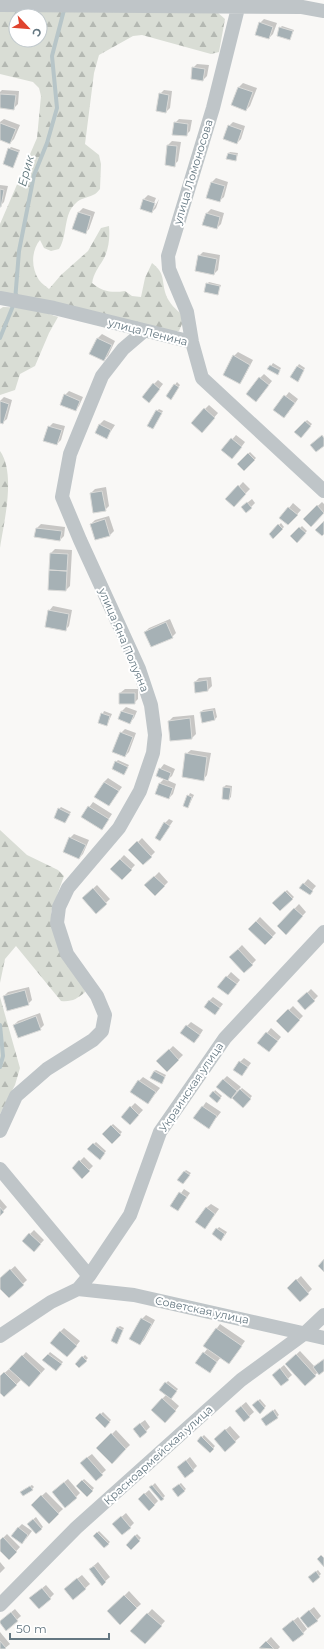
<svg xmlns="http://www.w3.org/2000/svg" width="324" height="1649" font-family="Montserrat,sans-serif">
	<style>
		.forest { fill: url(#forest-firs); fill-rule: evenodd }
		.shadow { fill: #0003 }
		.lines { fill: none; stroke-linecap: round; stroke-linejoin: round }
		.stream { stroke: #b7c5c8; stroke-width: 4 }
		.building { fill: #a6b1b5; stroke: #dadad8 }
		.minor { stroke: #bfc5c8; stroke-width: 14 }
		.labels { text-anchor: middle; stroke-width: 4; stroke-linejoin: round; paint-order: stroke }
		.street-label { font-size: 11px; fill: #647781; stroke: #fff }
		.water-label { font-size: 12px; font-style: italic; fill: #5f767b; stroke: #fff }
	</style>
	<defs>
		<pattern id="forest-firs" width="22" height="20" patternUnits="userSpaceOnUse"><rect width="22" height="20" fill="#d9ddd5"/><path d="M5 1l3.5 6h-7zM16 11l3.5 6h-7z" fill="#b4b8b2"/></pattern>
	</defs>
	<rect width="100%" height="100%" fill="#f9f8f6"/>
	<!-- forest -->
	<path class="forest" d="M0 11 217 12 225 19 219 52 211 54 142 35 133 36 99 55 94 73 85 144 99 155 101 164 100 189C98 191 96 194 93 195 87 198 81 198 76 203 63 214 68 234 59 249L51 251 44 248 40 240C31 251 31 268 39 280 42 284 46 286 49 289L61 275 88 251 101 228 109 226C110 237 109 250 103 260 98 268 94 273 92 283 103 292 112 293 125 291L132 296 141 297 145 278 152 263C166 274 161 280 166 295 169 303 176 310 183 315L182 324 179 331 170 332 0 295V224L37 138 41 96 39 88 33 82 0 74ZM16 16H40V40H16Z
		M3 307 31 308 58 317 49 333 35 366 20 374 15 390 0 395V309Z
		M0 451C16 473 4 522 0 548Z
		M0 830 27 855 58 870 64 876 51 912V921L84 983 85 992C77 999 72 1002 61 1001L16 946 5 959 0 983Z
		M0 997 20 1068 15 1085 0 1114Z"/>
	<!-- shadow -->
	<path class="shadow" d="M264 19 277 23 273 34 269 38 260 23Z
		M282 26 294 30 290 38 280 28Z
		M197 64 209 65 207 76 203 80 193 68Z
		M243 83 257 88 250 106 246 110 232 104 239 87Z
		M2 90 19 91 18 104 14 108 0 107V92Z
		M164 90 172 91 170 108 166 112 160 94Z
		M4 119 20 125 14 139 10 143 0 139V122Z
		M179 119 192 120 190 131 186 135 175 123Z
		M233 122 245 126 241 139 237 143 229 126Z
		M172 141 181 142 178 161 174 165 168 145Z
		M11 147 20 150 13 167 9 149Z
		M230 152 238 153 236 160 229 153Z
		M216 178 228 182 224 197 219 201 207 197 212 182Z
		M0 185 8 186 4 202 0 206Z
		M148 195 156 198 152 208H154L159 199 156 208 152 212 141 209 144 199Z
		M83 208 95 212 89 229 85 233 79 212Z
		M211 209 224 213 221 224 217 228 204 224 207 213Z
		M203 252 220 255 218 270 214 274 199 256Z
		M209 282 221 285 217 294 207 284Z
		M102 334 115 341 108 356 103 360 90 354 98 338Z
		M238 352 253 360 243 379 239 383 234 356Z
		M273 363 281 368 278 374 269 369Z
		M299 364 305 368 299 379 291 377Z
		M264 374 272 381 260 396V378Z
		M158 380 163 384 153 397 154 384Z
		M177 382 180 385 172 397 167 396Z
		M69 391 83 397 79 406 75 410 65 395Z
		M289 392 298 399 288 413 275 410Z
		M4 397 12 400 7 419 2 423 0 422V401Z
		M209 405 218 413 206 427 205 409Z
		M159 409 163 411 153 428 157 411Z
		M104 420 115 425 107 437 96 432 100 424Z
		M307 420 312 424 301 437 296 432Z
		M53 423 65 426 61 440 57 444 49 427Z
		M236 435 245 442 236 454 223 450Z
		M250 452 256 458 244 470 238 464Z
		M243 482 250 489 234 505 227 499Z
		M106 487 109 506 105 510 91 493 95 489Z
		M252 499 255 503 251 507 247 503Z
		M322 502 324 504V512L311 525 304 519Z
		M293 503 301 510 292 520 281 518Z
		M109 516 114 531 110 535 91 524 95 520Z
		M281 523 284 527 273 537 270 534Z
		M41 524 65 527 64 536 60 540 37 528Z
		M302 526 307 531 297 541 292 536Z
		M55 549 72 550 70 586 66 590 51 553Z
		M53 606 72 610 69 626 65 630 49 611Z
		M170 619 176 633 172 637 145 632 149 628Z
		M211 677 212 686 208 690 195 682 199 678Z
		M125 689H138V699L134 703 120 693Z
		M126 707 137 711 134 718 130 722 120 719 122 711Z
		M215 708 217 717 215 719 202 722 201 712 203 710Z
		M104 711 112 714 107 725 99 722Z
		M194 715 196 734 192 738 171 740 169 721 173 717Z
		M125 729 136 733 129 752 125 756 121 733Z
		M191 750 211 753 207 775 203 780 186 754Z
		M118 760 129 765 124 774 116 762Z
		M164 764 175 769 172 776 167 780 176 784 173 794 169 798 156 793 160 783 164 779 160 769Z
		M108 778 122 787 109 805 104 782Z
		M226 785 232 786 231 797 229 799 224 787Z
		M190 793 194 795 188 807 184 806Z
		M93 802 112 814 102 829 82 817Z
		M61 807 71 812 66 820 59 809Z
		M169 819 173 821 160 840 165 823Z
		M74 834 89 840 83 854 79 858 70 838Z
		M142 838 155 852 143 864 130 850Z
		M124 855 135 865 122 879 111 869Z
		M159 872 168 882 155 895 146 885Z
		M308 879 316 886 309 894 301 887Z
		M97 885 110 899 96 912 83 898Z
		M287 890 294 897 280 910 274 903Z
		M299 904 306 912 286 933 278 926Z
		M260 917 276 933 265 944 249 929Z
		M242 945 256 960 244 972 230 957Z
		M231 972 240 980 232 990 218 987Z
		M29 987 32 1000 28 1004 4 996 8 992Z
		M311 989 318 996 314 1000 303 997Z
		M213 997 223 1004 215 1014 209 1001Z
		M293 1006 303 1016 288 1031 278 1021Z
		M40 1013 44 1025 40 1029 14 1025 18 1021Z
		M191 1022 203 1030 198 1038 187 1026Z
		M271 1028 281 1037 273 1047 259 1043Z
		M173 1046 183 1055 167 1071 158 1061Z
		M244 1058 251 1063 242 1075 240 1062Z
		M156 1070 166 1075 163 1081 154 1071Z
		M227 1076 241 1087 237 1091 238 1092 242 1088 252 1096 243 1107 232 1097 223 1080Z
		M143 1077 160 1088 148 1103 139 1081Z
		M215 1090 222 1096 217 1102 214 1092Z
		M206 1102 221 1112 209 1127 195 1118Z
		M135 1103 143 1110 130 1124 122 1116Z
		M113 1124 122 1132 112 1143 103 1134Z
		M96 1142 106 1151 100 1159 89 1149Z
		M84 1157 93 1166 82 1177 73 1168Z
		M186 1170 191 1173 184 1181 185 1171Z
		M184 1189 190 1193 178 1210 172 1206Z
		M0 1199 7 1207 0 1214Z
		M211 1204 219 1209 205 1228 206 1208Z
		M219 1227 227 1232 223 1238 213 1234Z
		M34 1230 44 1240 34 1251 23 1241Z
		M15 1266 27 1280 9 1297 0 1287V1279Z
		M301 1276 312 1289 300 1301 288 1288Z
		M146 1315 155 1320 144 1340 140 1344 142 1319Z
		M220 1324 245 1341 229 1363 221 1357 209 1372 204 1353 208 1348 204 1346Z
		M120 1326 124 1328 117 1342 118 1327Z
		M64 1328 80 1341 71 1352 60 1332Z
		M300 1351 315 1367 324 1360V1370L318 1372 305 1385 286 1364Z
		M26 1352 45 1369 33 1382 22 1379 4 1396 0 1391V1377L9 1369 10 1370Z
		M50 1352 63 1362 58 1368 44 1360Z
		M85 1355 88 1358 79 1367 76 1364Z
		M284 1365 292 1375 281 1385 277 1371Z
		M168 1381 178 1389 170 1398 179 1406 169 1418 162 1399 167 1394 160 1390Z
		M260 1399 266 1406 260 1412 253 1405Z
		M246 1402 254 1412 244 1421 240 1407Z
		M275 1409 279 1415 266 1425 264 1418Z
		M103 1412 111 1420 105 1426 97 1418Z
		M145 1420 150 1427 146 1431 138 1425Z
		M230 1426 240 1437 225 1450 215 1439Z
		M116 1430 130 1445 112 1462 98 1448Z
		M204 1435 215 1446 210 1452 198 1441Z
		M92 1454 106 1470 96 1479 85 1459Z
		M190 1457 197 1466 193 1470 182 1464Z
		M68 1479 80 1493 76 1497 57 1488Z
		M84 1479 94 1488 87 1496 77 1486Z
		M155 1483 165 1496 161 1500 151 1487Z
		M181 1483 186 1489 179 1495 175 1487Z
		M32 1485 34 1487 32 1489 23 1490Z
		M149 1490 158 1501 149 1510 139 1499Z
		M46 1492 63 1509 49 1522 32 1505Z
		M126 1513 134 1523 130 1527 118 1520Z
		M36 1517 43 1527 36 1533 30 1522Z
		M22 1524 32 1531 26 1539 18 1528Z
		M99 1531 110 1542 104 1547 94 1536Z
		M7 1534 20 1547 9 1559 0 1549V1541Z
		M137 1534 141 1538 131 1549 127 1545Z
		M0 1562 5 1568 0 1573Z
		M98 1562 110 1577 102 1584 90 1569Z
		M318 1570 321 1574 313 1581 311 1575Z
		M82 1575 90 1584 73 1599 69 1585Z
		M46 1585 54 1594 50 1598 35 1594Z
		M129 1591 141 1604 120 1623 109 1611Z
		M314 1607 321 1616 317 1620 305 1614Z
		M15 1609 21 1616 6 1629 4 1618Z
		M152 1609 165 1621 145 1643 132 1631Z
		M298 1617 307 1629 303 1633 288 1625Z
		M0 1632 10 1644 4 1649H0Z
		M271 1637 280 1647 278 1649H261L260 1648Z"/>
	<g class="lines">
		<!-- stream -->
		<path class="stream" d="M0 338 15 301 19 251 34 175 47 143 57 108 52 56 64 10
			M0 1025 3 1056 0 1067"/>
	</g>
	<!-- building -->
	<path class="building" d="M259 22 273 27 269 39 255 35Z
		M279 27 293 31 290 40 277 36Z
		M192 67 205 69 203 81 191 79Z
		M238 87 253 92 246 111 231 105Z
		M159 93 169 95 166 113 156 111Z
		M0 94 16 95 14 110 0 108Z
		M174 122 188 124 187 136 172 135Z
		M0 123 16 129 10 144 0 140Z
		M228 125 242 130 237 144 223 139Z
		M167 145 177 146 175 167 165 165Z
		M8 148 19 152 13 168 3 164Z
		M228 153 237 155 236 161 226 159Z
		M211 182 225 186 220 202 206 198Z
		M0 189 4 190 1 207H0Z
		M143 199 155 203 152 213 140 209Z
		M78 212 91 216 86 234 72 229Z
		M206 213 220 217 217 229 202 225Z
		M198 255 217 259 214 275 195 271Z
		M206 283 220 286 218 295 204 292Z
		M97 338 112 345 104 361 89 354Z
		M233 355 250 365 240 384 223 375Z
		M270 365 280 370 278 375 267 369Z
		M297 366 304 370 298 382 290 377Z
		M259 377 269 385 256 402 246 394Z
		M153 383 160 389 149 403 142 397Z
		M174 384 179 387 171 400 166 396Z
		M64 394 80 401 76 411 60 405Z
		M284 395 295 403 284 418 273 410Z
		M0 401 9 404 3 424 0 423Z
		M204 408 215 418 202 433 191 423Z
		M156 410 162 413 153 429 147 426Z
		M305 421 311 426 301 438 294 432Z
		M99 424 111 430 107 439 95 433Z
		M48 426 62 430 57 445 43 441Z
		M322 435 324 438V446L316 452 310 445Z
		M231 438 242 447 232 459 221 450Z
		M248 453 255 460 244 471 237 464Z
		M238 485 246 494 234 507 225 499Z
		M102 491 106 511 93 513 90 493Z
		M247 502 252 508 246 513 241 507Z
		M317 505 324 513 311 527 303 519Z
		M288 507 298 515 288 525 279 518Z
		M105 519 110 536 95 540 90 524Z
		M324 521V534L322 536 315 530Z
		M278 524 283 529 273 539 269 534Z
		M299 527 306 533 297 543 290 536Z
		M36 528 62 531 60 541 34 537Z
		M50 553 68 554 67 571 49 570Z
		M49 570 67 571 66 591 48 590Z
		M48 610 69 614 66 631 45 627Z
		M166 622 173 638 151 647 144 632Z
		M207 680 208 691 195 693 194 682Z
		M119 693H135V704H119Z
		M213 710 215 720 202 723 200 712Z
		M121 711 134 715 130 724 118 719Z
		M101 713 110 716 107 726 98 723Z
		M190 718 192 739 170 741 168 721Z
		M120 732 133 737 125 757 112 752Z
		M185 753 207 757 204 781 182 777Z
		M115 761 128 767 124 775 112 769Z
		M159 768 171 773 168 781 156 776Z
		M104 782 119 791 109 806 94 797Z
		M159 783 173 788 169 799 155 794Z
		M223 787 231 788 229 800 222 799Z
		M187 795 192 797 188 808 183 806Z
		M88 806 109 819 102 830 81 817Z
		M58 808 70 814 65 823 54 818Z
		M164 822 170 826 160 841 155 838Z
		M69 837 86 845 79 859 63 852Z
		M137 841 152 857 143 865 128 850Z
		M120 859 132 870 122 880 110 869Z
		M154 876 165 886 155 896 144 885Z
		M303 883 313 891 310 895 299 888Z
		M93 888 107 904 96 914 82 898Z
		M285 891 293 899 280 911 272 903Z
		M294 908 303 916 286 935 277 926Z
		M256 921 273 937 265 945 248 929Z
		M238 949 253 965 244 973 229 957Z
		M226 976 237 984 228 995 217 987Z
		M25 990 29 1005 7 1011 3 996Z
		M307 992 315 1001 305 1010 297 1001Z
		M209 1000 220 1008 215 1015 204 1007Z
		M288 1009 300 1020 288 1033 276 1021Z
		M36 1016 41 1030 18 1038 13 1025Z
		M186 1025 200 1035 194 1043 180 1033Z
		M266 1032 278 1041 269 1052 257 1043Z
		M169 1049 179 1060 167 1072 156 1061Z
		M239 1061 248 1067 242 1076 233 1070Z
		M154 1071 165 1077 162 1084 150 1078Z
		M223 1079 237 1091 231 1099 216 1087Z
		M138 1080 156 1092 148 1104 130 1092Z
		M240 1089 251 1099 243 1108 232 1098Z
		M213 1091 221 1098 217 1103 209 1096Z
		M130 1106 139 1115 130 1125 121 1117Z
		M202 1106 217 1116 209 1129 193 1118Z
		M111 1125 121 1135 112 1144 102 1134Z
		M93 1143 105 1153 100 1160 87 1149Z
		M79 1160 90 1171 82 1179 72 1168Z
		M184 1171 190 1175 183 1184 177 1180Z
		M179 1192 187 1197 178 1211 170 1206Z
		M0 1207 4 1212 0 1216Z
		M206 1207 215 1214 205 1229 195 1222Z
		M216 1228 225 1234 221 1241 212 1234Z
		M29 1233 41 1244 34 1252 22 1241Z
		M324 1259V1272L318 1266Z
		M10 1269 24 1285 9 1298 0 1289V1278Z
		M296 1279 309 1294 300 1302 287 1288Z
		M141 1318 152 1324 140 1345 129 1339Z
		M117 1327 123 1330 117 1344 111 1341Z
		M216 1328 242 1346 229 1364 203 1346Z
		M60 1331 77 1346 67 1357 50 1343Z
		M203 1352 217 1362 210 1373 195 1363Z
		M48 1354 62 1364 56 1371 42 1360Z
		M296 1354 316 1376 305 1386 285 1364Z
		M22 1355 41 1373 29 1387 9 1369Z
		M82 1356 87 1361 79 1368 75 1364Z
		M324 1359V1371L319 1375 313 1367Z
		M280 1368 289 1380 281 1386 272 1375Z
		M4 1372 17 1385 4 1397 0 1393V1376Z
		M165 1382 177 1391 171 1399 159 1390Z
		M162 1398 176 1411 165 1423 151 1410Z
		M258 1400 265 1408 260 1414 252 1405Z
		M241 1406 250 1417 244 1422 235 1411Z
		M273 1410 278 1418 266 1426 261 1419Z
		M100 1413 110 1422 105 1428 95 1418Z
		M140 1423 147 1432 140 1438 133 1429Z
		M225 1429 236 1442 225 1452 214 1439Z
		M111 1433 126 1449 112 1464 96 1448Z
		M201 1436 214 1449 210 1453 197 1441Z
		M87 1457 103 1475 96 1481 80 1463Z
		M186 1460 194 1471 185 1478 177 1467Z
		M82 1480 93 1491 87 1497 76 1486Z
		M64 1482 77 1498 65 1508 52 1492Z
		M179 1484 185 1491 178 1497 172 1489Z
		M152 1485 164 1499 161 1501 149 1487Z
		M30 1486 33 1490 23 1496 20 1492Z
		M144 1493 155 1505 149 1511 138 1499Z
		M41 1495 59 1514 49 1524 31 1505Z
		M121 1516 131 1528 122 1535 112 1524Z
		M33 1519 42 1529 36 1534 27 1524Z
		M18 1527 28 1535 22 1544 11 1536Z
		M97 1532 109 1544 104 1548 93 1536Z
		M135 1535 140 1541 131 1550 126 1545Z
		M3 1537 17 1552 9 1560 0 1551V1540Z
		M321 1555 324 1558V1567L317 1559Z
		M94 1566 106 1582 102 1586 89 1569Z
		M316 1571 320 1577 313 1583 308 1577Z
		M77 1578 86 1589 73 1600 64 1589Z
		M42 1588 51 1599 39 1609 29 1598Z
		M124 1595 137 1608 120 1625 107 1611Z
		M309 1610 318 1621 308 1628 300 1618Z
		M11 1612 18 1621 6 1631 0 1623V1621Z
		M147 1613 162 1626 145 1644 130 1631Z
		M293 1620 304 1634 293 1642 282 1629Z
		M0 1641 6 1648 5 1649H0Z
		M266 1641 274 1649 259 1648Z"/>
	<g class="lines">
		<!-- minor -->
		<path class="minor" d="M240 0 213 108 168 256 169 269 187 312 192 342 202 378 324 491
			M0 5 302 7 324 11
			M0 298 54 308 192 342
			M0 1131 16 1096 47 1069 93 1040 102 1031 105 1015 97 996 67 954 57 923 59 907 68 888 119 828 140 791 153 753 155 735 151 705 139 669 80 540 62 497 70 454 102 376 123 349 144 331
			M0 1169 89 1276
			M78 1289 134 1295 324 1338
			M0 1336 51 1302 78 1289 89 1276 130 1215 160 1132 225 1038 324 932
			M0 1605 76 1528 241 1380 305 1333 324 1315"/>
	</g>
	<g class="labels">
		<!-- street labels -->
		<g class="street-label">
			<text transform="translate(193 172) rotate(-73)" y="4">улица Ломоносова</text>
			<text transform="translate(148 332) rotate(14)" y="4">улица Ленина</text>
			<text transform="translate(124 640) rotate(67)" y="4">улица Яна Полуяна</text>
			<text transform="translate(191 1087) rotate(-56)" y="4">Украинская улица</text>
			<text transform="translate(202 1310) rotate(12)" y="4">Советская улица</text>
			<text transform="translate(158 1455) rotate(-42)" y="4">Красноармейская улица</text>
		</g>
		<!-- water labels -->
		<g class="water-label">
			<text transform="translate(26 171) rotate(-75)" y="4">Ерик</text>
		</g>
	</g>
	<!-- north arrow -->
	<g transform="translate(28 28) rotate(116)"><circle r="19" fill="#ffffff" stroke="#c1c9cd"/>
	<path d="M0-3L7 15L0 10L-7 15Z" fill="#e0432e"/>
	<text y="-6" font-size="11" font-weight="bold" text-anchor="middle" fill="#647781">С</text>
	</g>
	<!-- scale -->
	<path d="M10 1633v6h99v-6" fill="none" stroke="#647781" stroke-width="2"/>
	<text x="16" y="1633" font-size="12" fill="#647781" stroke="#ffffff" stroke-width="3" paint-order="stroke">50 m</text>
</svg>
